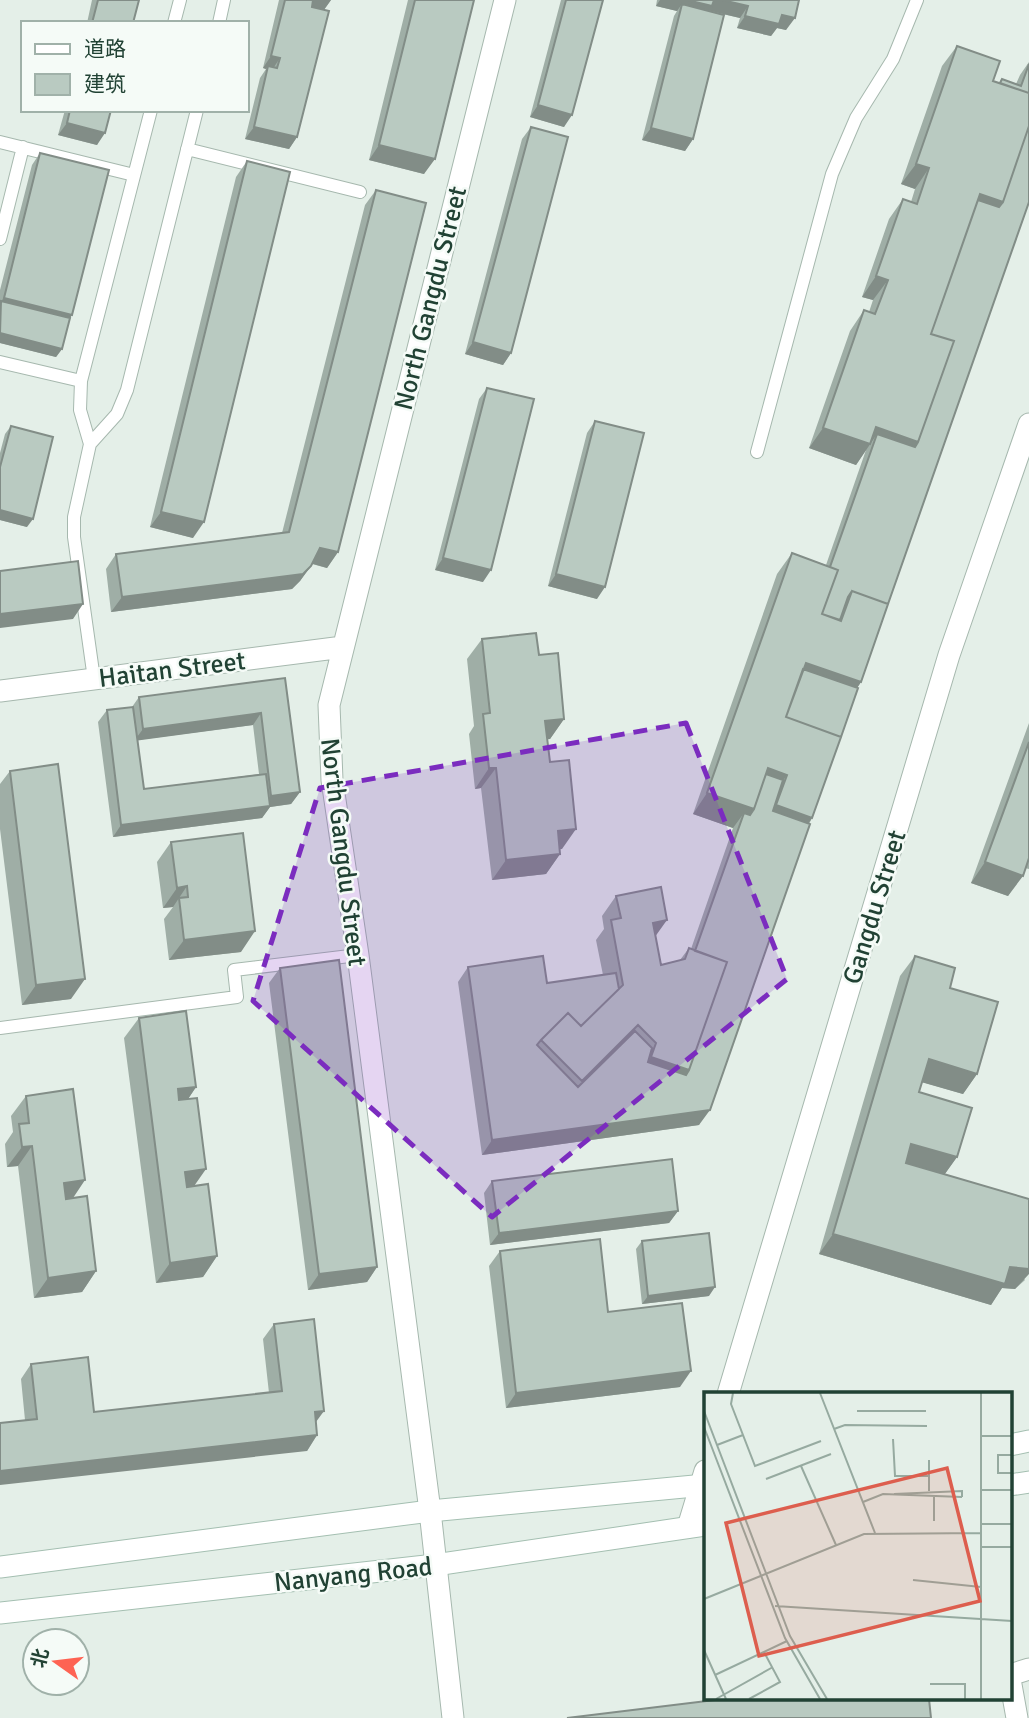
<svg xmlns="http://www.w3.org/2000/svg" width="1029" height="1718" font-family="Signika,'Noto Sans SC',sans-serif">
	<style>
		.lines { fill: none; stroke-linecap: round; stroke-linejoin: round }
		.service-casing { stroke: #a6b8ae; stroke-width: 14 }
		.minor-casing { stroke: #a6b8ae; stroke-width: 23 }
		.secondary-casing { stroke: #a4bfb1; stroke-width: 23 }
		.service { stroke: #fff; stroke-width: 12 }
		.minor { stroke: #fff; stroke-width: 21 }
		.secondary { stroke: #fff; stroke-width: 21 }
		.wall { fill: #9faea6; fill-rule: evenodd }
		.shaded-wall { fill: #828d87 }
		.building { fill: #b9cac1; stroke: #828d87; stroke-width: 2 }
		.marked { fill: #7b2cbf; fill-opacity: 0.2; stroke: #7b2cbf; stroke-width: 5; stroke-dasharray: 14 9; stroke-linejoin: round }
		.labels { text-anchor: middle; stroke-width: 5; stroke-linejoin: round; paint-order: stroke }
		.street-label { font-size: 26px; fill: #214234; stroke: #f5fbf7 }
		.inset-road { fill: none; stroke: #96aaa0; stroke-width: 2 }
		.view { fill: #dd5e4e; fill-opacity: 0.15; stroke: #dd5e4e; stroke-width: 3.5 }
		.inset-edge { fill: none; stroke: #214234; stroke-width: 3.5 }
	</style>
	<rect width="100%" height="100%" fill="#e4efe8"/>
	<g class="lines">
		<!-- service casing -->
		<g class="service-casing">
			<path id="service" d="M174 23 180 0
				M219 23 224 0
				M0 142 134 175
				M187 149 360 192
				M0 239 23 147
				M0 362 81 381
				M90 444 80 410 81 381 151 110
				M757 452 832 174 856 118 893 59 917 0
				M94 679 74 537V517L90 444 117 414 127 390 197 110
				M0 1028 237 997 234 970 358 955"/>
		</g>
		<!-- minor casing -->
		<g class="minor-casing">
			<path id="minor" d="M0 691 343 647
				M728 1394 949 655 1029 424
				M688 1527 705 1471
				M1010 1675 1029 1669
				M1010 1679 1017 1718
				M453 1718 430 1511 358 955 332 780 329 705 505 0"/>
		</g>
		<!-- secondary casing -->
		<g class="secondary-casing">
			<path id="secondary" d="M1010 1445 1029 1441
				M1010 1485 1029 1482
				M0 1567 430 1511 705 1485
				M0 1613 435 1565 705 1525"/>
		</g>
		<!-- service -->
		<use href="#service" class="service"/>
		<!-- minor -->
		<use href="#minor" class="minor"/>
		<!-- secondary -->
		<use href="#secondary" class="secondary"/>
	</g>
	<!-- wall -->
	<path class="wall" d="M92 0H139L133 23H87Z
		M279 0H331L324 10 297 137 289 149 245 139 260 78 266 69 263 68Z
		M408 0H474L424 174 369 160Z
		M561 0H603L564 127 530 117Z
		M657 0H799L786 30 777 28 771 36 737 28 740 18 709 11 693 139 685 151 642 140 674 16 677 11 656 6Z
		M957 46 993 81 999 83 1002 79 1016 84 1020 75 1029 62V202L861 682 857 688 812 818 809 824 699 1125 482 1155 458 982 468 967 547 983 603 975 596 940 604 929 602 916 616 896 655 936 661 965 680 960 689 948 691 949 733 828 693 814 777 574 792 553 826 565 866 450 856 465 809 448 850 331 864 310 869 312 873 300 862 297 889 219 903 199 911 202 915 189 901 184 942 66Z
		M65 110H111L97 145 58 135Z
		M531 127 511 353 503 365 465 354 522 139Z
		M40 153 72 315 70 318 62 349 56 357 0 343V290L32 165Z
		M247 161 193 538 150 527 236 177Z
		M376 190 338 552 327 568 312 564 300 581 292 589 111 612 106 569 116 554 282 533 365 205Z
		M487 388 483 582 435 570 479 399Z
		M595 421 597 599 548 586 587 433Z
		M11 426 27 527 0 520V453L5 434Z
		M482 639 539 655 564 719 550 739H547L562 849H559L560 854 546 874 492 880 481 788 475 789 469 734 474 726 467 659Z
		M285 678 300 792 291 804 270 807 262 818 113 837 98 722 107 710 132 707 139 697ZM253 725 259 774 144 789 137 740Z
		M1029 723V869L1025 868 1008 896 971 883Z
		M10 771 71 999 22 1005 0 829V784Z
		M171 842 241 952 169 960 164 919 173 907 163 908 157 862Z
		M915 956 950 988 977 1074 963 1094 922 1082 919 1092 957 1157 944 1175 1025 1280 1015 1289 1002 1288 991 1305 819 1254 900 976Z
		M280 968 377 1267 367 1282 308 1290 269 983Z
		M139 1018 196 1087 188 1099 194 1186 217 1256 203 1277 156 1283 124 1038Z
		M26 1096 73 1198 96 1271 82 1292 34 1298 18 1166 7 1167 5 1144 13 1132 11 1116Z
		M492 1181 678 1211 669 1223 490 1245 484 1193Z
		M642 1241 709 1296 642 1304 636 1249Z
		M500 1251 608 1312 680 1387 506 1408 489 1266Z
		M274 1324 316 1422 317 1435 307 1451 25 1420 21 1379 31 1364 94 1412 269 1393 263 1339Z"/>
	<!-- shaded-wall -->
	<path class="shaded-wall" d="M311 0H331L323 11 306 7Z
		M660 0H722L748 6 740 18 682 4 677 11 656 6Z
		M782 15 795 18 786 30 777 28 771 36 737 28 745 16Z
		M271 56 280 58 272 70 268 66 266 69 263 68Z
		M538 105 572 115 564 127 530 117Z
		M67 123 105 133 97 145 58 135Z
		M254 127 297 137 289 149 245 139Z
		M651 128 693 139 685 151 642 140Z
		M379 145 435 159 424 174 369 160Z
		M916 164 929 168 915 189 901 184Z
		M980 194 1003 202 988 222 971 216Z
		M876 276 888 280 873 300 862 297Z
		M4 298 72 315 64 327 1 301Z
		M0 333 62 349 56 357 0 343Z
		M473 342 511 353 503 365 465 354Z
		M876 427 918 442 904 463 877 434 856 465 809 448 823 428Z
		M0 510 33 519 27 527 0 520Z
		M161 512 204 522 193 538 150 527Z
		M320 548 338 552 327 568 310 563Z
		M443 558 491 570 483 582 435 570Z
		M311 566 300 581 292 589 111 612 122 597Z
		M556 574 605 587 597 599 548 586Z
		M83 604 73 619 0 628V614Z
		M806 663 861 682 847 703 796 685Z
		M261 713 253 725 134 741 143 729Z
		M564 719 550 739 531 741 545 721Z
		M489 768H496L481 788 475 789Z
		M768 768 787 775 773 795 759 790Z
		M300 792 291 804 270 807 262 818 113 837 121 825 263 807 271 796Z
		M707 793 754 809 739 830 744 813 733 828 693 814Z
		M776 805 812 818 798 839 762 826Z
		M576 829 562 849 543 851 558 831Z
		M560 854 546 874 492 880 506 860Z
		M985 862 1023 876 1008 896 971 883Z
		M187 886 173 907 163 908 177 888Z
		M667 920 652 941 653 923Z
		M255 931 241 952 169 960 184 940Z
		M85 979 71 999 22 1005 36 985Z
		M651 1057 689 1070 675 1090 637 1077Z
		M929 1059 977 1074 963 1094 914 1080Z
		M196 1087 182 1108 164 1110 178 1089Z
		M710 1110 699 1125 482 1155 492 1140Z
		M911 1144 957 1157 942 1178 897 1164Z
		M32 1146 18 1166 7 1167 22 1147Z
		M206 1169 192 1189 171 1192 185 1172Z
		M85 1180 71 1201 49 1204 64 1183Z
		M678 1211 669 1223 490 1245 499 1233Z
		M833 1234 1010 1267 1029 1269V1274L1015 1289 1002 1288 991 1305 819 1254Z
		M217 1256 203 1277 156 1283 170 1263Z
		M377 1267 367 1282 308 1290 319 1274Z
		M96 1271 82 1292 34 1298 48 1278Z
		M715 1287 709 1296 642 1304 648 1296Z
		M691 1371 680 1387 506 1408 516 1393Z
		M324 1411 313 1426 315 1412Z
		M317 1435 307 1451 0 1485V1471Z"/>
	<!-- building -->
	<path class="building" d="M98 0H139L133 23H92Z
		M285 0H313L312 7 329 11 297 137 254 127 268 66 277 68 280 58 271 56Z
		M415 0H474L435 159 379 145Z
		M566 0H603L572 115 538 105Z
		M687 0H714L712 6Z
		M722 0H799L795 18 782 15 779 24 745 16 748 6Z
		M682 4 724 15 693 139 651 128Z
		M957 46 1000 61 993 81 1029 93V126L1003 202 980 194 931 334 954 341 918 442 876 427 870 444 823 428 864 310 875 314 888 280 876 276 903 199 917 204 929 168 916 164Z
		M1029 64V93L1000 83 1002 79 1021 86Z
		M70 110H111L105 133 67 123Z
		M1029 126V202L888 604 852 591 848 597 840 620 822 614 838 570 830 567 877 434 915 447 918 442 954 341 931 334 978 200 999 207 1003 202Z
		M531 127 568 137 511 353 473 342Z
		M40 153 109 170 72 315 4 298Z
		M247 161 290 172 204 522 161 512Z
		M376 190 426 203 338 552 320 548 311 566 303 574 122 597 116 554 289 532Z
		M1 301 70 318 62 349 0 333Z
		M487 388 534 399 491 570 443 558Z
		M595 421 644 433 605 587 556 574Z
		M11 426 53 437 33 519 0 510V467Z
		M792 553 838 570 822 614 841 621 852 591 888 604 861 682 806 663 786 717 841 737 812 818 776 805 787 775 768 768 754 809 707 793Z
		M78 561 83 604 0 614V571Z
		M536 633 539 655 558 653 564 719 545 721 550 762 569 760 576 829 558 831 560 854 506 860 496 768H489L483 714 490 713 482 639Z
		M803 669 858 688 841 737 786 717Z
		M285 678 300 792 271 796 261 713 143 729 139 697Z
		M133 707 144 789 266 774 270 806 121 825 107 710Z
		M1029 742V858L1023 876 985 862Z
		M58 764 85 979 36 985 10 771Z
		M766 774 783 780 773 811 810 824 710 1110 492 1140 468 967 543 956 547 983 616 973 619 989 581 1026 568 1013 541 1040 537 1045 578 1087 635 1031 652 1048 648 1062 686 1075 689 1070 727 962 695 951 744 813 750 815 754 809Z
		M243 833 255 931 184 940 179 898 188 897 187 886 177 888 171 842Z
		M661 887 667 920 653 923 661 965 685 959 689 948 727 962 689 1070 651 1057 656 1043 638 1025 582 1081 541 1040 568 1013 581 1026 623 985 611 920 621 918 616 896Z
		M915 956 955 968 950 988 998 1002 977 1074 929 1059 919 1092 972 1108 957 1157 911 1144 906 1163 1029 1199V1269L1010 1267 1005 1284 833 1234Z
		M339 960 377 1267 319 1274 280 968Z
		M186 1011 196 1087 178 1089 179 1100 197 1098 206 1169 185 1172 187 1187 208 1184 217 1256 170 1263 139 1018Z
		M73 1089 85 1180 64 1183 66 1199 87 1196 96 1271 48 1278 32 1146 22 1147 19 1124 29 1123 26 1096Z
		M672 1159 678 1211 499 1233 492 1181Z
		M709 1233 715 1287 648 1296 642 1241Z
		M600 1239 608 1312 682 1303 691 1371 516 1393 500 1251Z
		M314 1319 324 1411 315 1412 317 1435 0 1471V1423L37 1419 31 1364 88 1357 94 1412 282 1391 274 1324Z
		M723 1699H929L931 1718H567Z"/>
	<!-- marked area -->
	<path class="marked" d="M686 723 787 979 492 1217 253 1001 320 788Z"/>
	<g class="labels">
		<!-- street labels -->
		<g class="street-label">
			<text transform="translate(430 298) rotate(-76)" y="9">North Gangdu Street</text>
			<text transform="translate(172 669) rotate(-7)" y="9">Haitan Street</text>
			<text transform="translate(344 852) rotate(83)" y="9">North Gangdu Street</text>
			<text transform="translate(874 907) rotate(-73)" y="9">Gangdu Street</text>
			<text transform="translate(353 1574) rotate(-6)" y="9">Nanyang Road</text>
		</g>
	</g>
	<!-- overview -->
	<g transform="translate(704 1392)">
		<rect width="308" height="308" fill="#e4efe8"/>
		<path class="inset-road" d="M29 1 27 12 51 74 117 49M116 1 171 141M277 1V307M0 19 86 244 123 307M153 19H222M0 35 81 246 116 307M130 37 141 33 223 34M277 44H308M189 47 191 84H225M13 53 39 43M308 63H294V81H308M225 68V99M97 74 132 153M62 87 127 62M277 98H308M190 102 258 99V105M230 105V129M159 110 179 102 258 105M277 132H308M277 155H308M209 188 277 195M0 207 160 142 277 141M71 214 308 229M0 258 22 307M11 283 83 249M226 292H261V307M12 307 69 275M45 307 76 290 60 260"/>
		<path class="view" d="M243 76 276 209 55 264 22 131Z"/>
		<rect width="308" height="308" class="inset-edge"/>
	</g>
	<!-- legend -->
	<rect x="21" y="21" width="228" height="91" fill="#f5fbf7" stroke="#a0b1a9" stroke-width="2"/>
	<rect x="35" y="44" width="35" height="10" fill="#ffffff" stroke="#a0b1a9" stroke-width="2"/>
	<text x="84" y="56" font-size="21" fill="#214234">道路</text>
	<rect x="35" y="74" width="35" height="21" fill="#b9cac1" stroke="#a0b1a9" stroke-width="2"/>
	<text x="84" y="91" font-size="21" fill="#214234">建筑</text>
	<!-- north arrow -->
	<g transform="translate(56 1662) rotate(284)"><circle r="33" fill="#f5fbf7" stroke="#a0b1a9" stroke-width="2"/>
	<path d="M0-5L12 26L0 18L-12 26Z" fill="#fe6353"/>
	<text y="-10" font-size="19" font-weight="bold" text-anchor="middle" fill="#214234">北</text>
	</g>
</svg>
